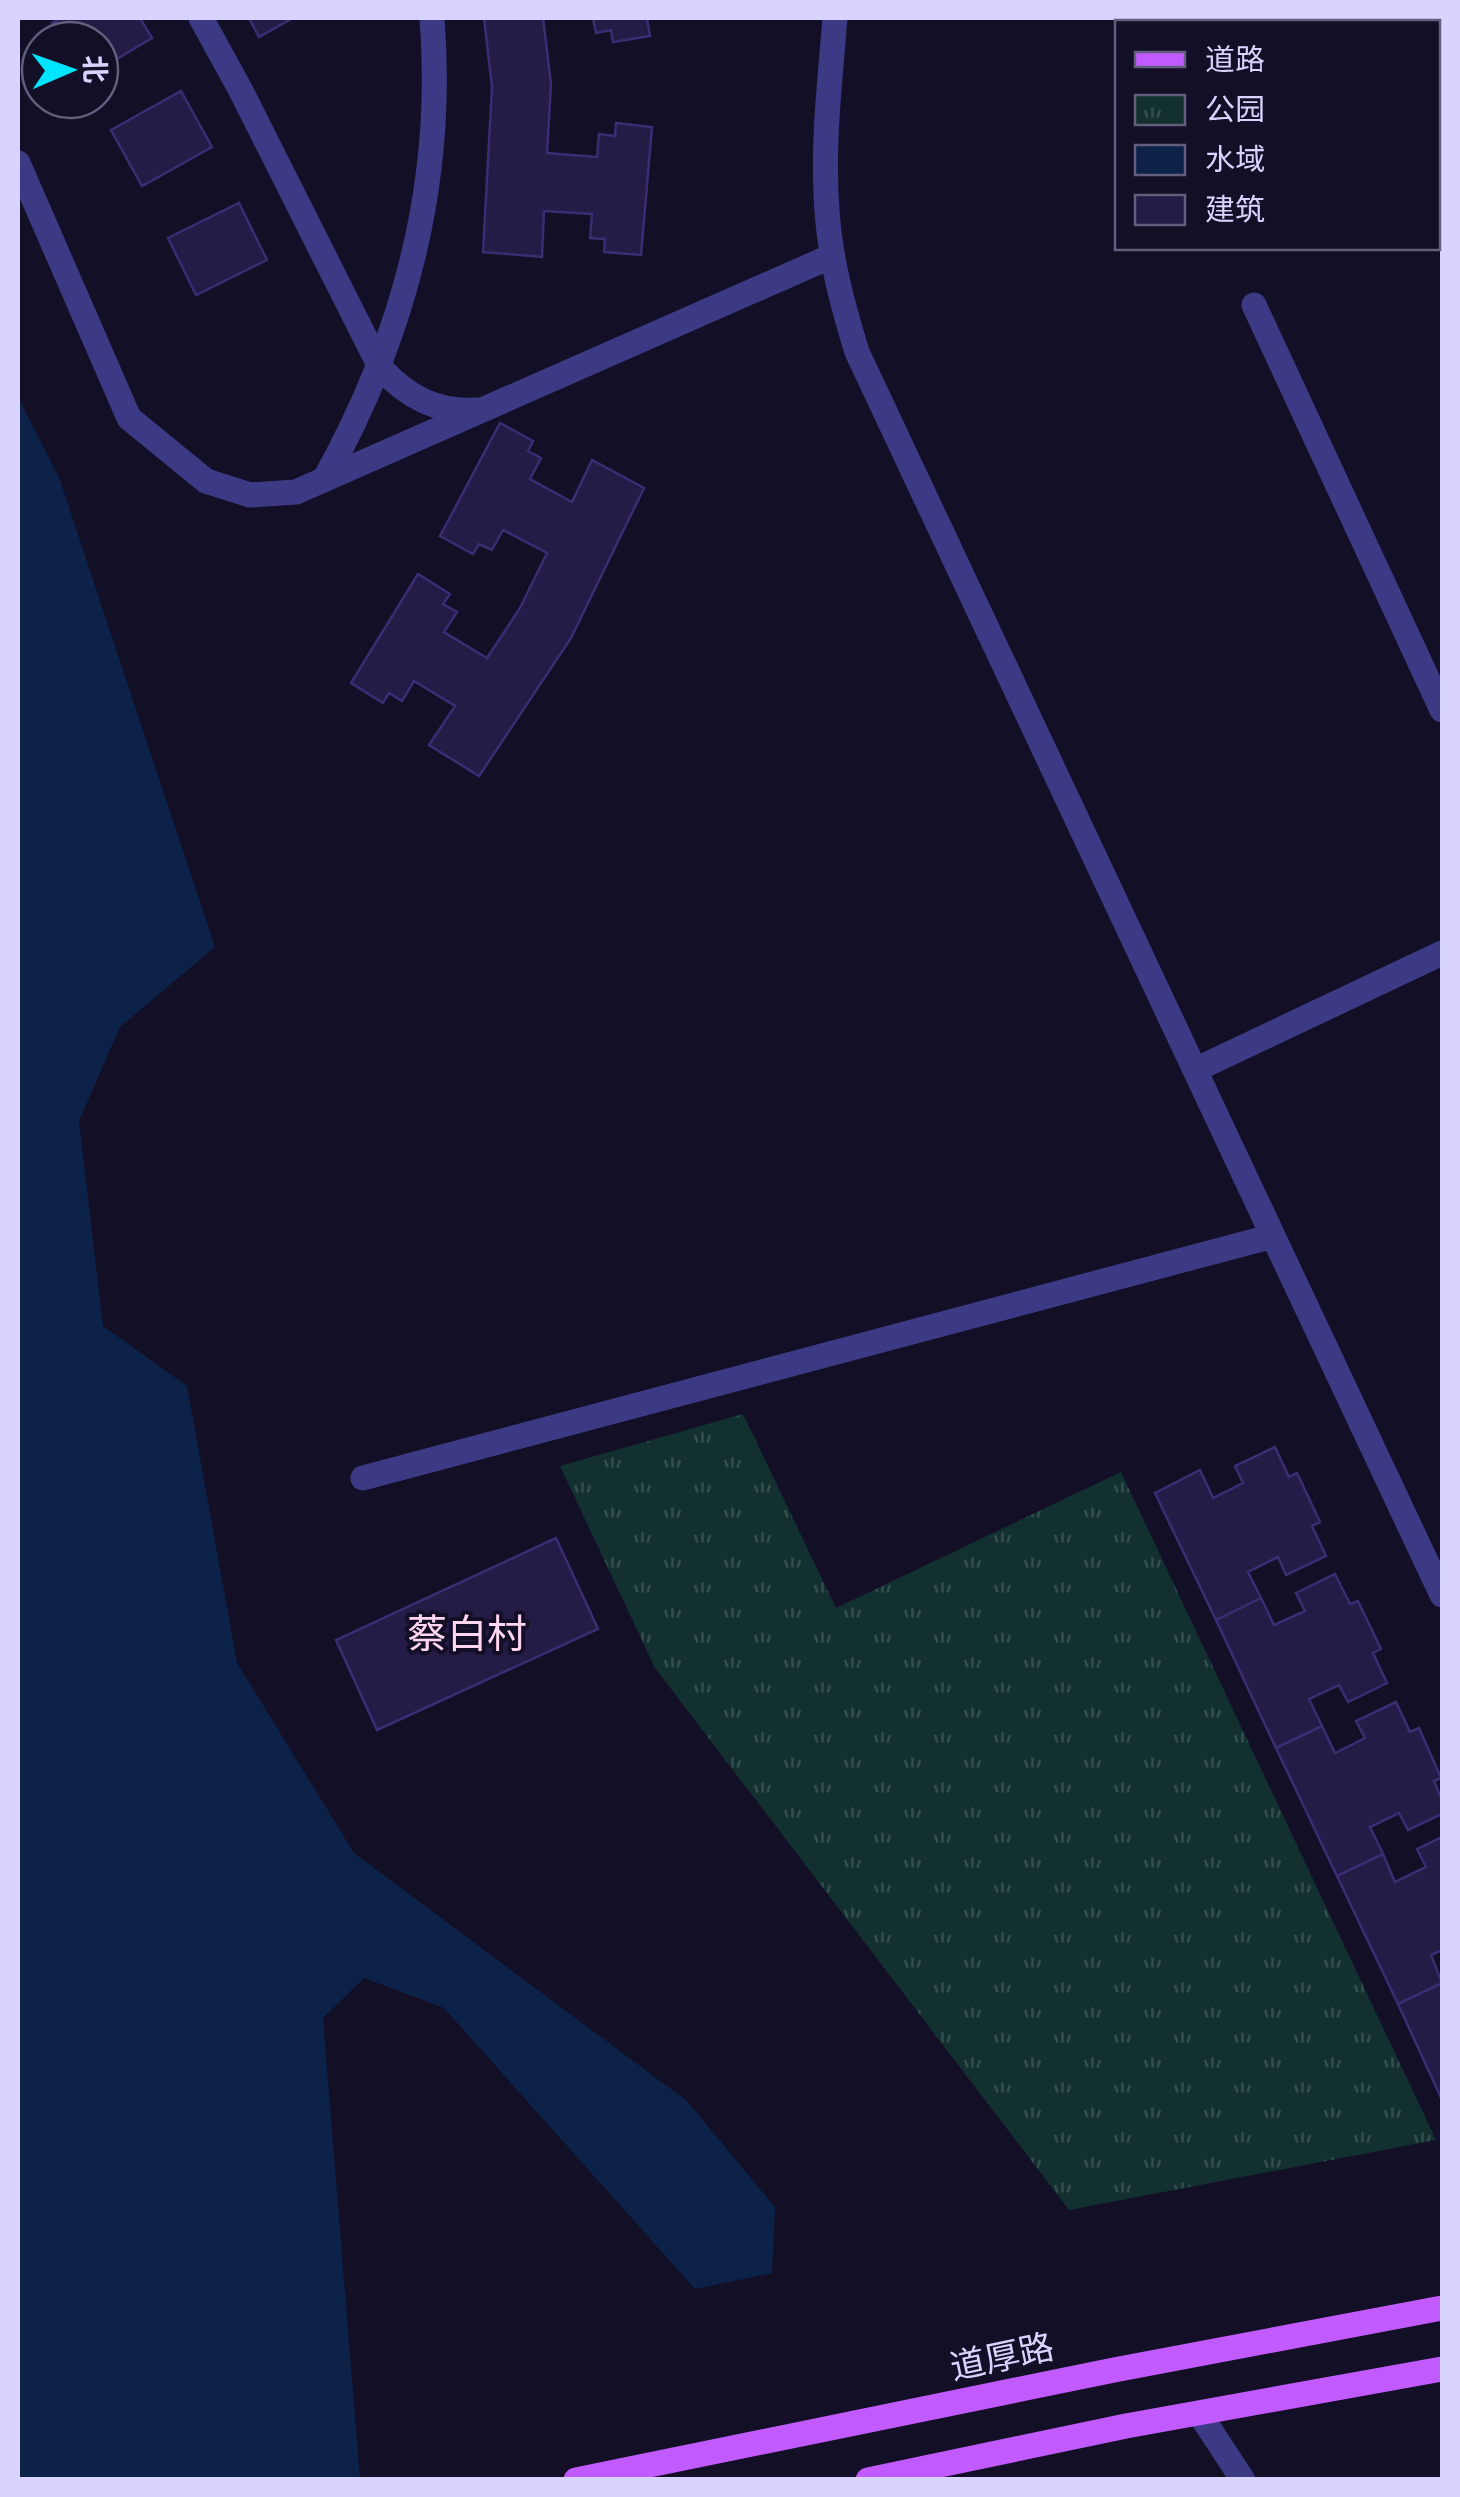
<svg xmlns="http://www.w3.org/2000/svg" width="1460" height="2497" font-family="'Fira Sans','Noto Sans SC',sans-serif">
	<style>
		.park { fill: url(#park-tufts) }
		.water { fill: #0c2248 }
		.building { fill: #241b47; stroke: #3b2d73; stroke-width: 2.5 }
		.lines { fill: none; stroke-linecap: round; stroke-linejoin: round }
		.minor { stroke: #3d3a85; stroke-width: 25 }
		.major { stroke: #c25bff; stroke-width: 25 }
		.labels { text-anchor: middle; stroke-width: 8; stroke-linejoin: round; paint-order: stroke }
		.street-label { font-size: 35px; fill: #d9d4ff; stroke: #130f26 }
		.quarter-label { font-size: 40px; fill: #ffd6f0; stroke: #130f26 }
	</style>
	<defs>
		<pattern id="park-tufts" width="24" height="20" patternUnits="userSpaceOnUse" patternTransform="scale(2.5)"><rect width="24" height="20" fill="#12302f"/><path d="M3 7l-1-3M5 7V3M7 7l1-3M15 17l-1-3M17 17v-4M19 17l1-3" fill="none" stroke="#344d4e"/></pattern>
	</defs>
	<rect width="100%" height="100%" fill="#130f26"/>
	<!-- park -->
	<path class="park" d="M743 1414 836 1608 1121 1472 1436 2140 1069 2210 655 1668 560 1466Z"/>
	<!-- water -->
	<path class="water" d="M18 397 60 480 215 947 120 1027 79 1121 103 1326 187 1386 237 1663 354 1853 687 2101 775 2207 772 2273 695 2289 444 2008 364 1978 323 2018 360 2479H18Z"/>
	<!-- building -->
	<path class="building" d="M62 18H140L152 38 100 69V40H62L52 23Z
		M249 18H293L259 37Z
		M484 18H543L551 84 547 153 597 157 599 134 615 136 616 123 652 127 641 255 604 252 605 239 590 238 592 214 544 211 542 257 483 252 492 87Z
		M593 18H647L650 36 613 42 611 30 596 33Z
		M181 91 212 147 142 186 111 130Z
		M239 203 267 260 196 295 168 238Z
		M500 423 533 441 528 451 541 458 530 479 572 502 592 460 644 488 571 638 479 776 429 745 455 706 414 681 402 701 389 693 383 703 351 683 418 574 450 594 443 604 457 612 444 632 487 658 520 608 547 553 503 530 492 550 479 544 473 554 440 536Z
		M1275 1447 1289 1477 1297 1473 1320 1522 1312 1526 1326 1556 1286 1575 1278 1557 1248 1572 1261 1598 1216 1620 1155 1493 1200 1470 1213 1498 1243 1483 1235 1466Z
		M556 1538 598 1629 377 1730 336 1640Z
		M1335 1574 1350 1604 1358 1601 1381 1649 1373 1653 1387 1683 1348 1702 1339 1685 1309 1699 1322 1726 1276 1748 1216 1620 1261 1598 1274 1625 1305 1611 1296 1593Z
		M1396 1702 1410 1732 1419 1728 1441 1778 1434 1781 1442 1800V1814L1408 1830 1399 1813 1370 1827 1383 1854 1337 1876 1276 1748 1322 1726 1335 1753 1365 1738 1356 1721Z
		M1442 1837V1950L1431 1955 1442 1983 1398 2004 1337 1876 1383 1854 1395 1882 1426 1867 1417 1849Z
		M1442 1983V2100L1398 2004Z"/>
	<g class="lines">
		<!-- minor -->
		<path class="minor" d="M201 18 240 89 380 367C407 397 437 413 478 410
			M835 18C830 81 822 146 827 210 830 259 843 306 857 352L1442 1595
			M18 163 129 418 206 481 250 495 296 492 832 256
			M1254 305 1442 710
			M324 480C404 337 445 182 432 18
			M1195 1070 1442 953
			M363 1478 1273 1236
			M1199 2413 1243 2480"/>
		<!-- major -->
		<path class="major" d="M576 2480 1114 2370 1442 2308
			M868 2480 1126 2426 1442 2369"/>
	</g>
	<g class="labels">
		<!-- street labels -->
		<g class="street-label">
			<text transform="translate(1002 2357) rotate(-12)" y="12">道厚路</text>
		</g>
		<!-- quarter labels -->
		<g class="quarter-label">
			<text x="467" y="1648">蔡白村</text>
		</g>
	</g>
	<!-- border -->
	<rect width="1460" height="2497" fill="none" stroke="#d9d4ff" stroke-width="40"/>
	<!-- legend -->
	<rect x="1115" y="20" width="325" height="230" fill="#130f26" stroke="#625e7d" stroke-width="2.5"/>
	<rect x="1135" y="52" width="50" height="15" fill="#c25bff" stroke="#625e7d" stroke-width="2.5"/>
	<text x="1205" y="70" font-size="30" fill="#d9d4ff">道路</text>
	<rect x="1135" y="95" width="50" height="30" fill="url(#park-tufts)" stroke="#625e7d" stroke-width="2.5"/>
	<text x="1205" y="120" font-size="30" fill="#d9d4ff">公园</text>
	<rect x="1135" y="145" width="50" height="30" fill="#0c2248" stroke="#625e7d" stroke-width="2.5"/>
	<text x="1205" y="170" font-size="30" fill="#d9d4ff">水域</text>
	<rect x="1135" y="195" width="50" height="30" fill="#241b47" stroke="#625e7d" stroke-width="2.5"/>
	<text x="1205" y="220" font-size="30" fill="#d9d4ff">建筑</text>
	<!-- north arrow -->
	<g transform="translate(70 70) rotate(88)"><circle r="48" fill="#130f26" stroke="#625e7d" stroke-width="2.5"/>
	<path d="M0-8L18 38L0 25L-18 38Z" fill="#00e5ff"/>
	<text y="-15" font-size="28" font-weight="bold" text-anchor="middle" fill="#d9d4ff">北</text>
	</g>
</svg>
